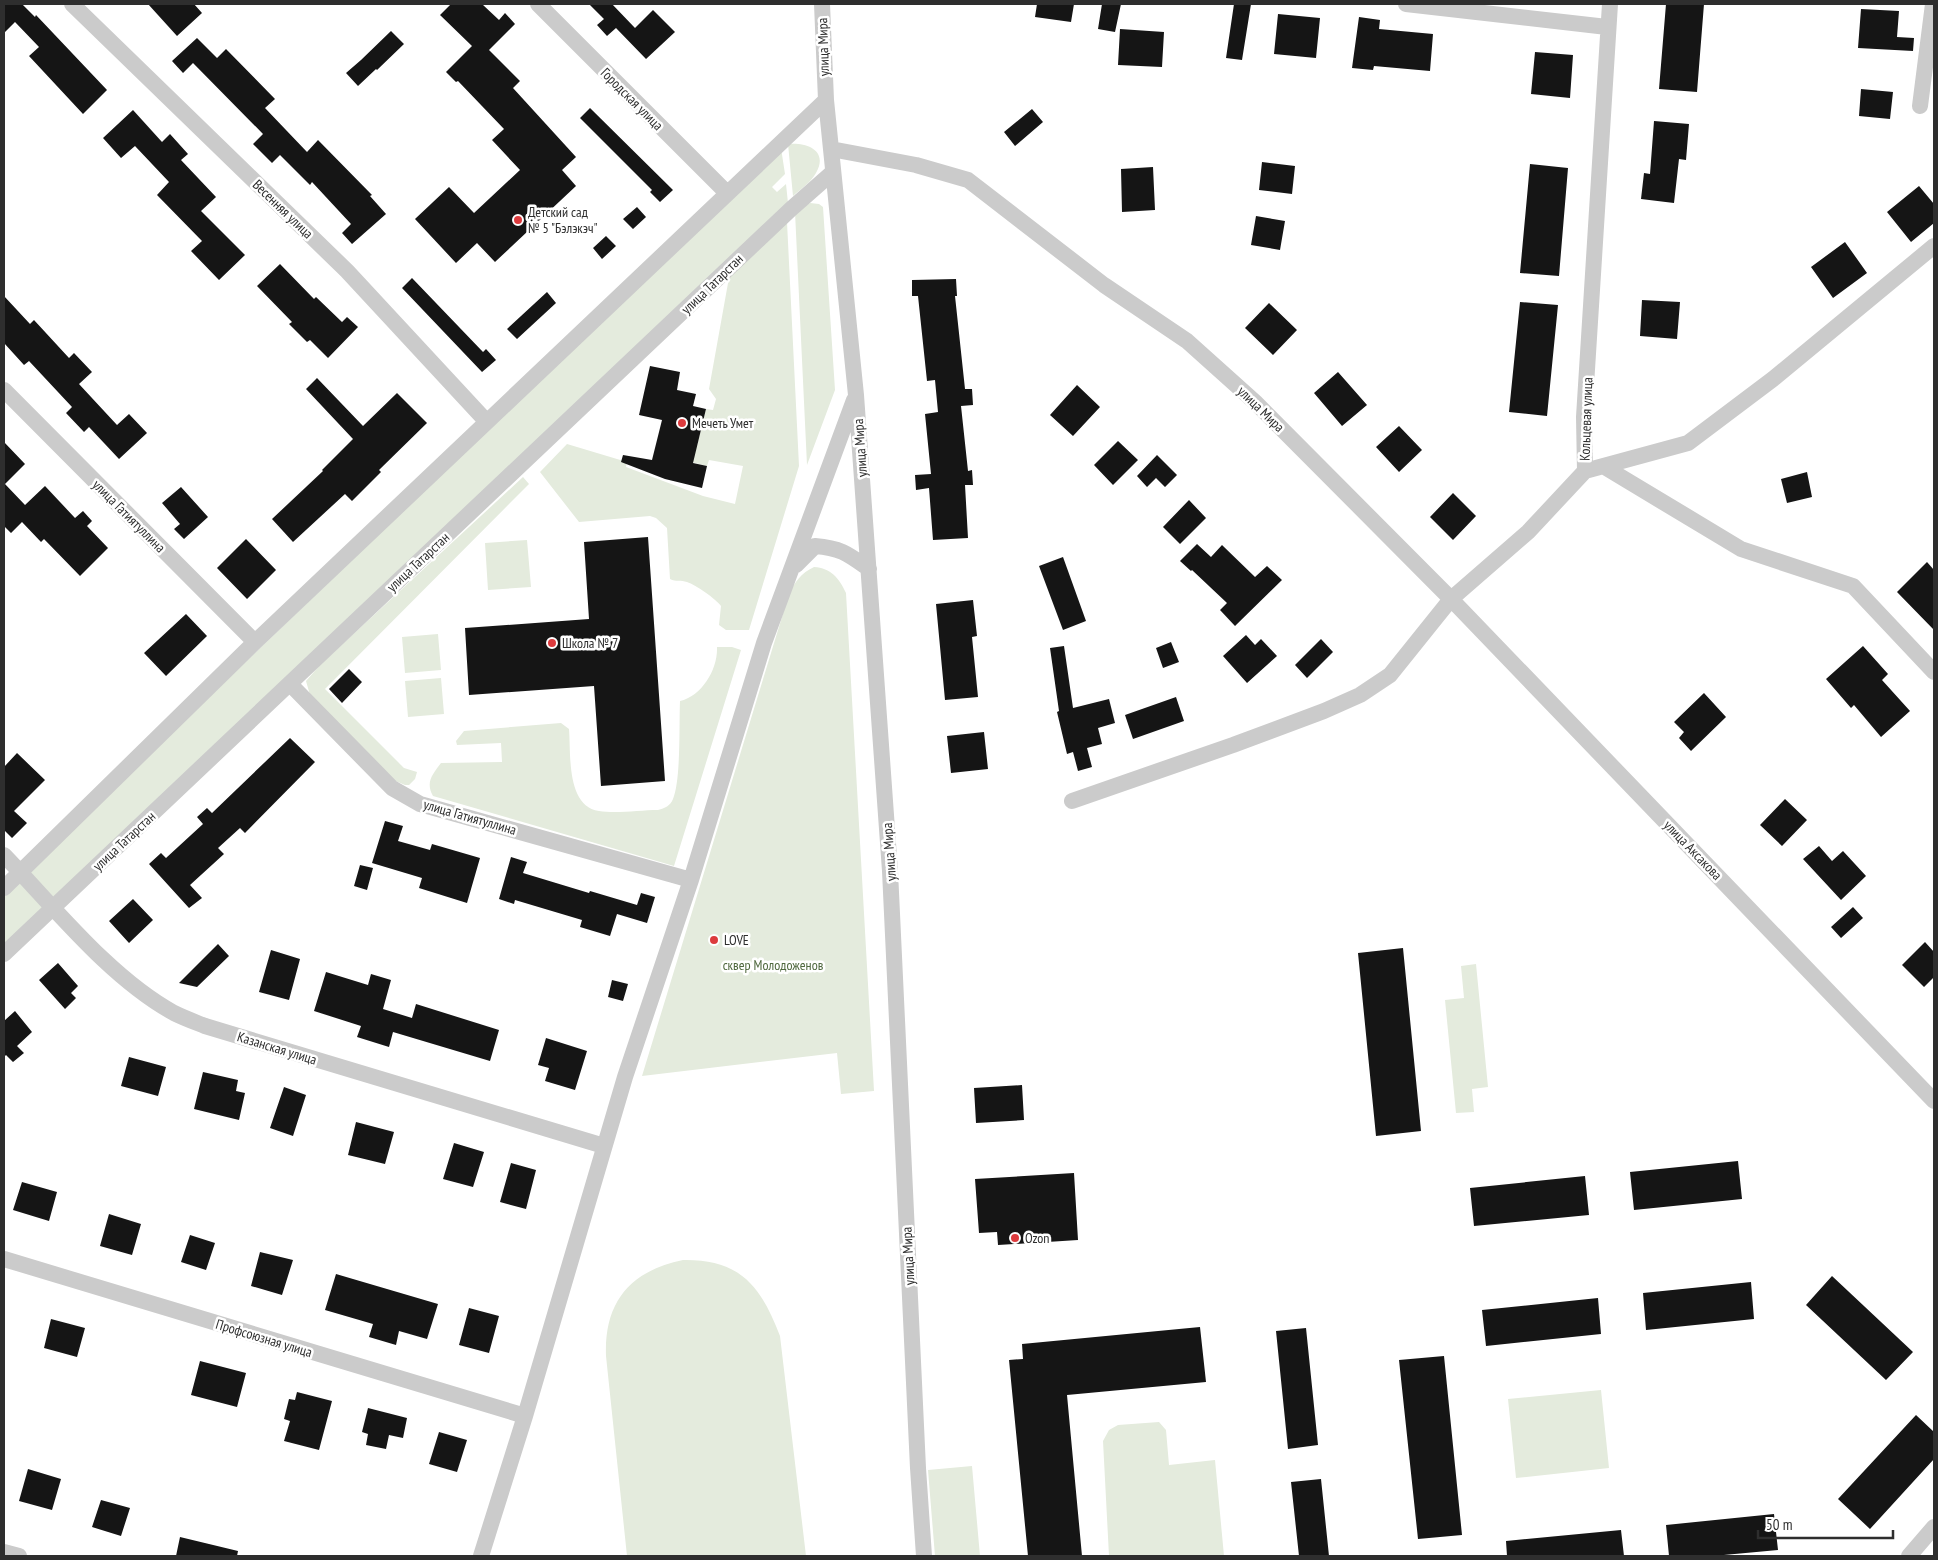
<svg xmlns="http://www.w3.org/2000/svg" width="1938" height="1560" font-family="'PT Sans Narrow',sans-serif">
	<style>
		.green { fill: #e4ebdd }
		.building { fill: #151515 }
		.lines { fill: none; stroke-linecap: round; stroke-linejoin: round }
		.minor { stroke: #cbcbcb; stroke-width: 16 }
		.poi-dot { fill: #dc3a3d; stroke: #fff; stroke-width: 2 }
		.labels { text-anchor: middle; stroke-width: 5; stroke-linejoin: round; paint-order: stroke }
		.street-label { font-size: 14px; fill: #2e2e2e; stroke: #fff }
		.poi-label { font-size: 14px; fill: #2e2e2e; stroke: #fff; text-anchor: start }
		.park-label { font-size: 14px; fill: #4f683e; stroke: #fff }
	</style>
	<rect width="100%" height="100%" fill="#fff"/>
	<!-- green -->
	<path class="green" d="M788 144C806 142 829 150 816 173 811 182 801 189 793 196Z
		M781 148 785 174 772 187 777 192 786 184 788 203 4 951V894Z
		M810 203 819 204 823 207 835 390 807 465 795 212Z
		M787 222 799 466 749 630H726L719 625 721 606C716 599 696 585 687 582 681 580 676 582 670 579L667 528 656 518 650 516 579 522 540 472 567 444 627 462 626 467 703 496 735 504 743 466 709 460 707 466 683 460V443L697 446 706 409 713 410 716 399 709 389 730 272Z
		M523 477 529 484 325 689 404 768 417 772 415 779 409 785H405L393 780 310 695 306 681 321 664Z
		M527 540 531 587 488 590 485 543Z
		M814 567C831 568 839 578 846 593L874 1091 841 1094 837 1053 642 1076 789 594C795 582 801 573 814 567Z
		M438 634 441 670 405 673 402 637Z
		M717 647H732L741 650 674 866 433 796C425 782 433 774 441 763L502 762 501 743 457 745 456 741 464 731 561 723 569 729C571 754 566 806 599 811 616 814 640 810 658 810 665 808 670 806 673 799 681 780 679 724 680 701 702 696 718 669 717 647Z
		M441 678 444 714 408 717 405 681Z
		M1476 964 1488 1087 1472 1089 1474 1112 1456 1113 1445 1000 1464 998 1461 966Z
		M683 1260C740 1259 761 1286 780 1336L806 1556H627L606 1356C604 1302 630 1271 683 1260Z
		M1601 1390 1609 1468 1516 1478 1508 1399Z
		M1159 1422 1166 1430 1169 1465 1215 1460 1224 1556H1109L1103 1441 1109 1430 1118 1425Z
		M972 1466 980 1556H935L928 1470Z"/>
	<!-- building -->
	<path class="building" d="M4 4H22L35 17 36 15 107 90 83 114 29 56 39 47 15 22 4 33Z
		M148 4H194L202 13 177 36Z
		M451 4H482L499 20 505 13 515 24 489 50 520 81 513 88 576 157 562 170 576 186 495 262 477 243 456 263 415 219 449 187 474 213 520 170 492 140 504 129 458 81 456 82 446 72 472 46 440 15Z
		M589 4H612L635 28 653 10 675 32 646 59 616 28 607 36 597 25 604 19Z
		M1037 4H1074L1071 22 1035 17Z
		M1102 4H1121L1115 32 1098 29Z
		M1234 4H1251L1242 60 1226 58Z
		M1666 4H1704L1697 92 1659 89Z
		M1861 9 1899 11 1897 37 1914 38 1913 51 1858 48Z
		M1278 14 1320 18 1316 58 1274 54Z
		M1359 17 1380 20 1379 29 1433 34 1430 71 1374 66 1373 70 1352 68Z
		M1120 29 1164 32 1162 67 1118 65Z
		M391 31 404 44 377 70 376 69 358 86 346 73 361 60Z
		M197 38 217 58 226 49 275 99 265 108 307 152 318 140 372 195 370 196 386 214 352 244 342 233 351 224 312 182 310 185 280 155 272 163 253 144 263 134 193 63 183 73 172 61Z
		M1535 52 1573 55 1570 98 1531 94Z
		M1861 89 1893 92 1890 119 1859 116Z
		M590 108 673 190 660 202 650 192 652 190 580 118Z
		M1032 109 1043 122 1015 146 1004 132Z
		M133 110 162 142 170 134 188 154 181 160 216 197 201 211 245 255 219 280 191 251 202 241 157 195 169 182 135 146 121 158 103 138Z
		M1654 121 1689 124 1686 160 1679 159 1674 203 1641 199 1644 173 1650 174Z
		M1262 162 1295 166 1292 194 1259 190Z
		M1530 164 1568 168 1559 276 1520 273Z
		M1153 167 1155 210 1122 212 1121 169Z
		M1919 186 1934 204V223L1911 242 1887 212Z
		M637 207 646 217 633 229 623 219Z
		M1256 216 1285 221 1280 250 1251 245Z
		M606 236 616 246 602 259 593 248Z
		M1845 242 1867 273 1833 298 1811 267Z
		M280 264 314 299 316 297 342 322 347 317 358 327 328 358 310 340 307 342 289 324 292 322 257 286Z
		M412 278 483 352 486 349 496 360 482 372 402 288Z
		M956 279 957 296H955L965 389H972L973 405 961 406 968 471 972 470 973 485H965L968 538 933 540 929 488 916 490 915 475 931 474 925 414 938 412 935 380 927 381 918 296H912V280Z
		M547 292 556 303 517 339 507 329Z
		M4 296 30 324 34 320 69 358 74 353 92 372 79 384 117 425 129 414 147 433 119 459 89 427 84 432 66 413 72 407 29 361 24 365 4 343Z
		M1642 300 1680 302 1677 339 1640 336Z
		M1520 302 1558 305 1547 416 1509 412Z
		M1269 303 1297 330 1273 355 1245 328Z
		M650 366 680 372 677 390 696 394 693 406 706 409 693 463 707 466 702 488 665 479 621 462 623 455 652 460 662 420 639 415Z
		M1338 372 1367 405 1342 426 1314 393Z
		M317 378 363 426 397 393 427 423 379 470 381 472 352 501 345 494 293 542 272 519 323 471 322 470 353 439 306 389Z
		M1077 385 1100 407 1073 436 1050 415Z
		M1399 426 1422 450 1399 472 1376 447Z
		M1118 441 1138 460 1113 485 1094 465Z
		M4 442 25 464 5 484 25 505 45 486 75 518 83 511 92 521 87 526 108 548 80 576 44 539 41 542 22 522 11 533 4 526Z
		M1157 455 1177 475 1165 487 1156 478 1147 487 1137 476Z
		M1807 472 1812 497 1787 503 1781 479Z
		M181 487 208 517 184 539 174 529 180 524 162 503Z
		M1453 493 1476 516 1453 540 1430 517Z
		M1189 500 1206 518 1180 544 1163 527Z
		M648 537 665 781 601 786 594 686 469 695 465 628 589 619 584 542Z
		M246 539 276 570 247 599 217 568Z
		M1197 544 1211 557 1222 545 1255 577 1267 566 1282 580 1235 626 1220 610 1227 603 1192 570 1191 571 1180 561Z
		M1063 557 1086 621 1063 630 1039 566Z
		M1927 562 1934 570V630L1897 592Z
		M973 600 977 636 972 637 978 697 945 700 936 604Z
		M186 614 207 636 166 676 144 653Z
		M1246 635 1255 645 1261 639 1277 656 1247 683 1223 656Z
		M1321 639 1333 652 1307 678 1295 665Z
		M1171 642 1179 662 1163 668 1156 648Z
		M1064 646 1073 708 1109 699 1115 723 1098 728 1102 744 1087 748 1092 767 1078 771 1073 752 1067 754 1057 712 1059 711 1050 648Z
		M1863 646 1888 674 1882 680 1910 711 1881 737 1854 705 1851 708 1826 679Z
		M349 669 362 682 342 703 329 689Z
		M1704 693 1726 717 1691 751 1679 738 1684 732 1674 722Z
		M1176 697 1184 721 1133 739 1125 715Z
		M984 732 988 769 951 773 947 736Z
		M290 738 315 762 245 833 240 828 218 848 224 854 190 885 202 898 189 908 149 864 161 853 166 858 203 824 197 817 207 808 212 813Z
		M17 753 45 780 14 811 27 823 12 838 4 830V767Z
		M1785 799 1807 820 1782 846 1760 825Z
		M385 821 403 826 398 841 430 850 432 844 480 858 467 903 419 888 422 878 372 863Z
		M1819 846 1832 861 1843 851 1866 876 1841 900 1803 859Z
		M511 857 527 862 523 873 589 893 590 891 637 905 641 893 655 897 647 923 617 914 610 936 580 927 582 920 515 900 514 904 499 899Z
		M360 865 373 868 367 890 354 886Z
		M133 899 153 920 129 943 109 921Z
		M1853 907 1863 918 1841 938 1831 927Z
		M1925 942 1934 952V977L1924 987 1902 965Z
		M218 944 229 956 197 987 179 983Z
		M1403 948 1421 1131 1376 1136 1358 953Z
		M271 950 300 959 289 1000 259 992Z
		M58 963 78 986 71 993 76 998 65 1009 39 980Z
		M326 972 368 985 371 974 391 980 383 1009 412 1018 416 1004 499 1030 490 1061 393 1032 389 1047 357 1037 361 1026 314 1011Z
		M612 980 628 984 623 1001 608 997Z
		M15 1011 32 1032 17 1046 24 1053 13 1062 6 1055 4 1057V1021Z
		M546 1038 587 1051 575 1090 545 1081 549 1068 538 1065Z
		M129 1057 166 1067 158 1096 121 1086Z
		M203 1072 238 1080 236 1091 245 1093 239 1120 194 1109Z
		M1022 1085 1024 1120 976 1123 974 1088Z
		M284 1087 306 1095 293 1136 270 1128Z
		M356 1122 394 1132 385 1164 348 1155Z
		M454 1143 484 1152 473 1187 443 1179Z
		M1738 1161 1742 1199 1634 1210 1630 1172Z
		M511 1163 536 1170 526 1209 500 1202Z
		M1074 1173 1078 1240 998 1245 997 1232 979 1233 975 1179Z
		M1585 1176 1589 1215 1474 1226 1470 1188Z
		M22 1182 57 1192 49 1221 13 1210Z
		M109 1214 141 1224 132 1255 100 1246Z
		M190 1235 215 1243 206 1270 181 1262Z
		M260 1252 293 1260 282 1295 251 1286Z
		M336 1274 438 1304 427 1339 399 1331 396 1345 369 1337 373 1324 325 1310Z
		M1832 1276 1913 1352 1886 1380 1806 1305Z
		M1751 1282 1754 1319 1646 1330 1643 1293Z
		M1598 1298 1601 1334 1486 1346 1482 1310Z
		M469 1308 499 1316 489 1353 459 1345Z
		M51 1319 85 1328 77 1357 44 1348Z
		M1200 1327 1206 1382 1067 1395 1082 1556H1028L1009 1360 1023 1359 1022 1344Z
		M1306 1328 1318 1445 1288 1449 1276 1331Z
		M1444 1356 1462 1535 1418 1539 1399 1360Z
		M200 1361 246 1373 237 1407 191 1395Z
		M297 1392 332 1401 319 1450 284 1441 290 1421 284 1419 289 1399 295 1400Z
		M368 1408 407 1418 403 1438 389 1435 386 1449 366 1445 368 1434 362 1432Z
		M1916 1415 1934 1432V1459L1870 1529 1838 1499Z
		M439 1432 467 1440 457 1472 429 1464Z
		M28 1469 61 1479 52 1510 19 1501Z
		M1321 1479 1329 1556H1299L1291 1482Z
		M101 1500 130 1508 121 1536 92 1527Z
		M1774 1514 1778 1550 1713 1556H1669L1666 1525Z
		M1621 1530 1624 1556H1507L1506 1541Z
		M180 1537 238 1551 237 1556H176Z"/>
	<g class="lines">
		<!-- minor -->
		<path class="minor" d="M72 4 347 271 487 422
			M538 4 727 193
			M822 4 826 100 856 395 890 871 918 1468 924 1556
			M1406 4 1607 27
			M1920 106 1933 4
			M831 149 916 165 968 180 1104 285 1187 341 1255 402 1451 599 1528 532 1585 471
			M4 390 255 642
			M1603 466 1741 549 1853 586 1934 672
			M1585 471 1584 417 1610 4
			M1585 471 1688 443 1773 379 1934 246
			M796 565 815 546C841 548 848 554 869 569
			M290 684 392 788 420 804 691 880
			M1072 801 1233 745 1324 711 1360 695 1390 675 1451 599 1934 1101
			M4 855C54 907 110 978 174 1013 184 1018 195 1022 205 1026L604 1146
			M4 888 255 642 826 100
			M4 954 791 209 833 172
			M4 1259 525 1416
			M4 1552 19 1556
			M481 1556 525 1416 625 1077 691 880 764 643 854 400
			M1909 1556 1934 1527"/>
	</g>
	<!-- markers -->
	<g class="poi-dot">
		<circle cx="518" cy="220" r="5"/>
		<circle cx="682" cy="423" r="5"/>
		<circle cx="552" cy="643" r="5"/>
		<circle cx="714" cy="940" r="5"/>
		<circle cx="1015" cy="1238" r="5"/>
	</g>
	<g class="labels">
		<!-- street labels -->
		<g class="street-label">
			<text transform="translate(823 47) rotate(-92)" y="5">улица Мира</text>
			<text transform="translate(632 99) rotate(45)" y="5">Городская улица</text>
			<text transform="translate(283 209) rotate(44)" y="5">Весенняя улица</text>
			<text transform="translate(712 284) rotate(-44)" y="5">улица Татарстан</text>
			<text transform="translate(1261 409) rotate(44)" y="5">улица Мира</text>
			<text transform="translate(1586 419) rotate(-88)" y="5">Кольцевая улица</text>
			<text transform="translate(860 448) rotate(-94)" y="5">улица Мира</text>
			<text transform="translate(129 516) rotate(45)" y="5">улица Гатиятуллина</text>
			<text transform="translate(418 562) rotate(-43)" y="5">улица Татарстан</text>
			<text transform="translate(470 817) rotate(16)" y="5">улица Гатиятуллина</text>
			<text transform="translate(124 841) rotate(-43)" y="5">улица Татарстан</text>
			<text transform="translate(1693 850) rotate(46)" y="5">улица Аксакова</text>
			<text transform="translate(889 852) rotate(-94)" y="5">улица Мира</text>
			<text transform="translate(277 1048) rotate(17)" y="5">Казанская улица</text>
			<text transform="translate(908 1256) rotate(-93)" y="5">улица Мира</text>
			<text transform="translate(264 1338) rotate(17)" y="5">Профсоюзная улица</text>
		</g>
		<!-- poi labels -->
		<g class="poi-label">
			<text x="528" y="217">Детский сад<tspan x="528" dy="16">№ 5 "Бэлэкэч"</tspan></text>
			<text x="692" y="428">Мечеть Умет</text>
			<text x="562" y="648">Школа № 7</text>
			<text x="724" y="945">LOVE</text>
			<text x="1025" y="1243">Ozon</text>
		</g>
		<!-- park labels -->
		<g class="park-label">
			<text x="773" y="970">сквер Молодоженов</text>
		</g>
	</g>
	<!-- border -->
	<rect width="1938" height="1560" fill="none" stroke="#2e2e2e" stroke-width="10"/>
	<!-- scale -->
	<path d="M1758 1530v8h135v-8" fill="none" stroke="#2e2e2e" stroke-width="2.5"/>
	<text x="1766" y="1530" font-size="15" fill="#2e2e2e" stroke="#ffffff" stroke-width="4" paint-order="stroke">50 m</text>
</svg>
